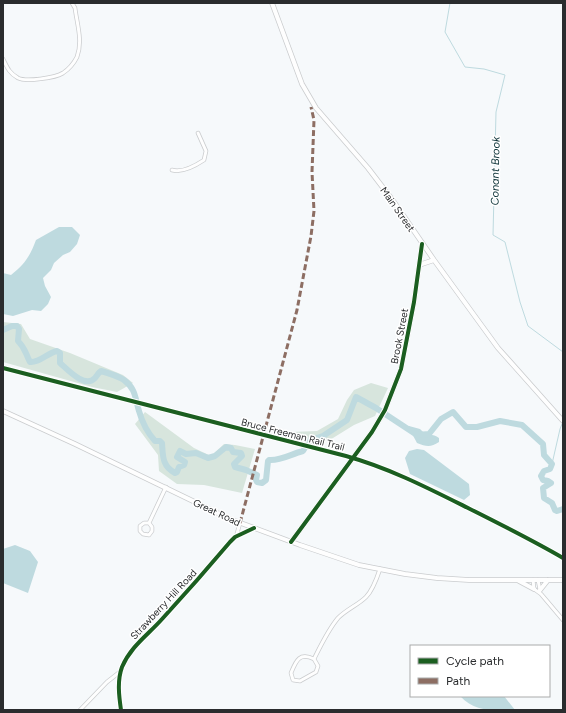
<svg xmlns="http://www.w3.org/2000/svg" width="566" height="713" font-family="Figtree,sans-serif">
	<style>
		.green { fill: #d7e5dd }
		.water { fill: #bedadf }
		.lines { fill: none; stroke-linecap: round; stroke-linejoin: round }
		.stream { stroke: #bedadf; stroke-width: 1 }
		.river { stroke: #bedadf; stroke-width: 6 }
		.street-casing { stroke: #caccce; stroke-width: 4.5 }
		.secondary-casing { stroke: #caccce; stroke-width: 5.5 }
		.street { stroke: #fefefe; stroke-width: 3 }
		.secondary { stroke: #fefefe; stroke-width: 4 }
		.quiet { stroke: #8d6e63; stroke-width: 3; stroke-dasharray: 6 3; stroke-linecap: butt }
		.cycleway-casing { stroke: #fff; stroke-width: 6 }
		.cycleway { stroke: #1b5e20; stroke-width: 4 }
		.labels { text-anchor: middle; stroke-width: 3; stroke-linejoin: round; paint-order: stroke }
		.street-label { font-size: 10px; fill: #2a2c2e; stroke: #fff }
		.water-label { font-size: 11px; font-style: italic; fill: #0c3237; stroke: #fff }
	</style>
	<rect width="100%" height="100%" fill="#f6f9fb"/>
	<!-- green -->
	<path class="green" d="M3 322 21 324 30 339 70 353 123 375 133 383 117 392 92 387 3 362Z
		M371 383 388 388 375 416 354 425 333 438 315 445 289 438 291 432 317 431 338 419 347 400 354 390Z
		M145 412 194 448 211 456 224 444 235 445 255 449 242 493 204 485 177 484 159 471 158 455 135 424Z"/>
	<!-- water -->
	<path class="water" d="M59 227H72L80 235 77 244 70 252 63 255 54 263 51 270 43 278 45 286 51 297 48 304 41 311 32 310 13 316 3 314V273L11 275C25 264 30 256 36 240Z
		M409 426 420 429C427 437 433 433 439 438V442C431 447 427 447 417 443L409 428Z
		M417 449 424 450 469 484 470 495 464 500 410 474 405 458 409 451Z
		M15 545 30 551 38 562 28 593 3 583V549Z
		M460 696H504L515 710C493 710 476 713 460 696Z"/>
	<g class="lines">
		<!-- stream -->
		<path class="stream" d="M450 3 445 32 465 67 484 69 505 75 496 112 493 235 505 242 520 302 528 326 563 352
			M552 464 560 429 562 424"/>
		<!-- river -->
		<path class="river" d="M3 330 12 326H17L19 329 18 341C26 349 25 353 30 362 40 363 47 353 57 351L60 353V363C67 369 85 389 95 378 97 376 98 373 101 371 108 373 118 376 124 380 136 389 135 398 139 411 142 422 147 432 155 441H160L162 443C163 456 162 466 175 473L177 472 179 467 184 465 185 462 177 457 180 451 186 454 196 453 208 458 215 456 226 447 231 448 233 452 241 453 242 456 234 464 235 467 246 470 257 475 256 480 257 482 262 483 266 480 268 461 269 460C281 461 291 454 303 451L310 440 323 436 347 420 356 397 376 408 417 435 429 434 441 419 453 412 466 427H477L500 421 522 425 543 444 544 455 552 464 550 469 544 471 541 476 543 480 548 481 551 483 543 488 544 498 552 503 555 510 557 511 563 509"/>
		<!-- street casing -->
		<g class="street-casing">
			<path id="street" d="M3 59C7 67 9 73 18 78 26 82 55 78 63 73 69 69 74 63 77 57 83 41 77 24 75 8L72 3
				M172 170C183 173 195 166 204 160L206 151 198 133
				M149 523H144L140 526V531L143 534 149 535 152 531V527L149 523 166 487
				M236 537 240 523
				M533 580 534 589 541 594 563 620
				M538 580 540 590
				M314 659 318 666 316 672 300 681 293 680 291 673C296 661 299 652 314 659 321 645 328 630 338 618 347 609 358 605 366 597 373 590 377 578 380 569
				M80 710 107 682 121 671
				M121 710C119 696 117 681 122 667 131 646 148 635 163 618 186 593 208 568 230 542L235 537 254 528"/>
		</g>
		<!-- secondary casing -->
		<g class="secondary-casing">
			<path id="secondary" d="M272 3 302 84 316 108 368 168 394 202 434 260 498 348 563 421
				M419 265 434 260
				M3 411 75 444 230 519 300 545 359 565 405 574 437 578 469 580H563
				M291 542 372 432 385 410 401 369 414 302 422 244
				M519 581 534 589
				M540 590 548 580"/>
		</g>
		<!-- street -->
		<use href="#street" class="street"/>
		<!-- secondary -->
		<use href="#secondary" class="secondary"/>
		<!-- quiet -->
		<path class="quiet" d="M240 523 297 310 311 236 314 211 312 172 314 120 311 107"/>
		<!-- cycleway casing -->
		<g class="cycleway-casing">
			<path id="cycleway" d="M3 368 346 456C389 468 428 488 468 508 500 524 532 540 563 558
				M291 542 372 432 385 410 401 369 414 302 422 244
				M121 710C119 696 117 681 122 667 131 646 148 635 163 618 186 593 208 568 230 542L235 537 254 528"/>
		</g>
		<!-- cycleway -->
		<use href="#cycleway" class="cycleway"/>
	</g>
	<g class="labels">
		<!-- street labels -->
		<g class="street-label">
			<text transform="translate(398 209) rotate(55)" y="4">Main Street</text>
			<text transform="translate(399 336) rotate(-79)" y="4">Brook Street</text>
			<text transform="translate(293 434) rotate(14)" y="4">Bruce Freeman Rail Trail</text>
			<text transform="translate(217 512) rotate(25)" y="4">Great Road</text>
			<text transform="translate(163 604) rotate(-47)" y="4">Strawberry Hill Road</text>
		</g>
		<!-- water labels -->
		<g class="water-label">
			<text transform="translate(495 171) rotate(-89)" y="4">Conant Brook</text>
		</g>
	</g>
	<!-- border -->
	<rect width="566" height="713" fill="none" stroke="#2a2c2e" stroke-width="8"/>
	<!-- legend -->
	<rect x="410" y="645" width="140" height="52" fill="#ffffff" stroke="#aaabab"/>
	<rect x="418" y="658" width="20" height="6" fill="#1b5e20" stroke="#aaabab"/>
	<text x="446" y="665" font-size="12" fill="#2a2c2e">Cycle path</text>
	<rect x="418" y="678" width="20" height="6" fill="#8d6e63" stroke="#aaabab"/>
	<text x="446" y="685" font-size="12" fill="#2a2c2e">Path</text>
</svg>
